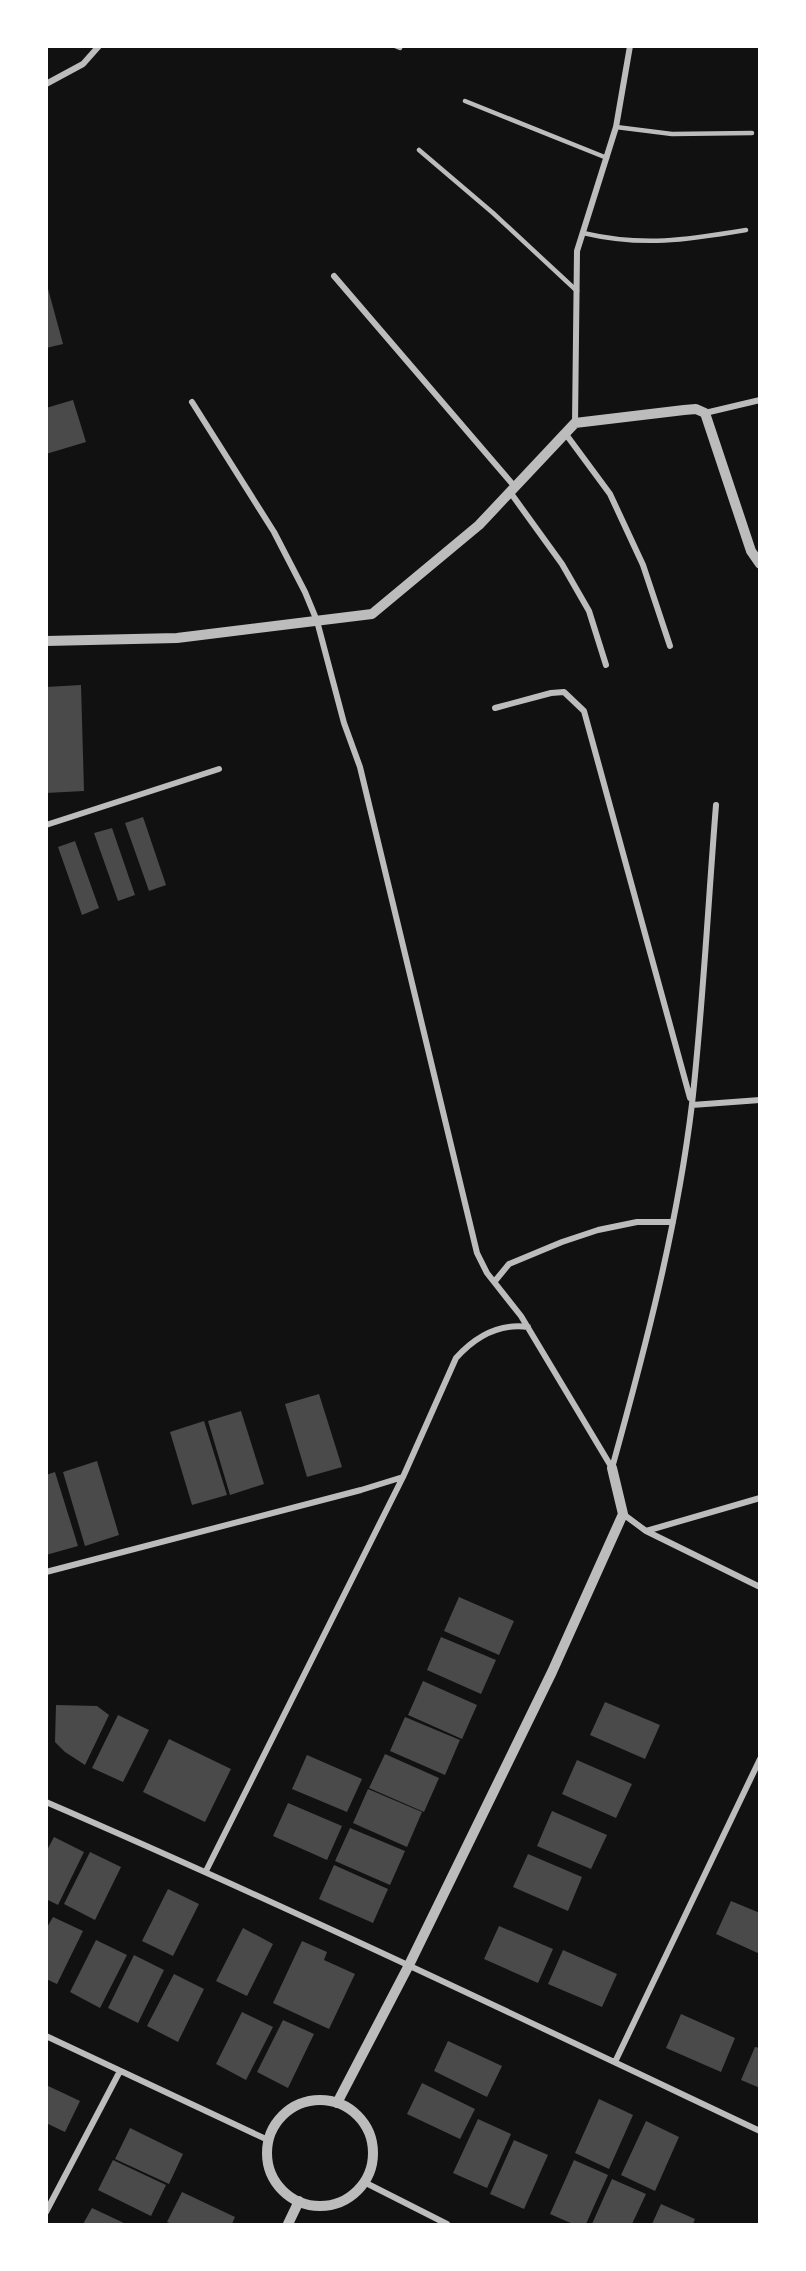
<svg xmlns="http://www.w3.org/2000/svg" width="806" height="2271" font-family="Mulish,sans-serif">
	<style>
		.building { fill: #4a4a4a }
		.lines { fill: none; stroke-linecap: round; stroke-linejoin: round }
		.service { stroke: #bcbcbc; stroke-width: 4.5 }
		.minor { stroke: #bcbcbc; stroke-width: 6 }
		.tertiary { stroke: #bcbcbc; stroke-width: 10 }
	</style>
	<rect width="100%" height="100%" fill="#111"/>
	<!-- building -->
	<path class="building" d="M47 285 63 344 46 348V286Z
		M73 400 86 442 46 454V408Z
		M81 685 84 791 46 793V687Z
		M143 817 166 885 149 891 125 823Z
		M112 828 135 895 118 901 94 833Z
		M75 841 99 908 82 915 58 847Z
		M319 1394 342 1467 307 1477 285 1404Z
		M241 1411 264 1484 230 1495 208 1421Z
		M204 1421 227 1495 192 1505 170 1432Z
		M97 1461 119 1535 85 1546 63 1472Z
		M55 1472 78 1546 46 1555V1475Z
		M459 1597 514 1621 499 1655 444 1631Z
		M441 1637 496 1660 481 1694 427 1670Z
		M423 1681 477 1705 462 1739 408 1715Z
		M605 1702 660 1725 645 1759 590 1735Z
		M56 1705 97 1706 109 1715 85 1765 65 1752 55 1742Z
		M118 1715 149 1730 123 1782 92 1768Z
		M405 1717 460 1740 445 1775 390 1751Z
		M169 1739 231 1769 205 1822 143 1792Z
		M385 1754 439 1778 424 1812 369 1788Z
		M307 1755 362 1779 347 1812 292 1789Z
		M577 1760 632 1784 616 1818 562 1794Z
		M368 1789 422 1812 407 1847 353 1823Z
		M288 1803 342 1826 327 1860 273 1836Z
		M552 1811 607 1835 591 1869 537 1846Z
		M350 1828 405 1851 390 1885 335 1861Z
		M54 1837 84 1852 58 1905 46 1899V1852Z
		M90 1852 121 1867 95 1920 64 1904Z
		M528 1854 582 1877 568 1911 513 1887Z
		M334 1865 388 1889 373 1923 319 1899Z
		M168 1889 199 1904 173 1956 142 1941Z
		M731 1901 760 1913V1954L716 1934Z
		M53 1917 83 1931 57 1984 46 1979V1929Z
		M499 1926 553 1949 538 1983 484 1959Z
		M243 1928 273 1944 247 1996 216 1981Z
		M96 1940 127 1955 100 2008 70 1992Z
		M302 1941 327 1952 324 1960 355 1974 329 2029 273 2003Z
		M563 1950 617 1974 602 2007 548 1984Z
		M134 1955 164 1970 138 2023 108 2008Z
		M174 1974 204 1989 178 2042 147 2026Z
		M242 2012 273 2027 246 2080 216 2064Z
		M681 2014 735 2038 721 2072 666 2048Z
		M283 2020 314 2034 288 2088 257 2072Z
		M448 2041 502 2066 487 2097 434 2071Z
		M755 2047 760 2048V2088L741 2080Z
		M422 2083 475 2109 460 2139 407 2114Z
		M46 2085 80 2101 65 2132 46 2123Z
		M599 2099 633 2115 609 2169 575 2153Z
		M478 2119 511 2134 487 2188 453 2173Z
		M646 2121 679 2137 655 2191 621 2175Z
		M130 2128 183 2154 169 2184 115 2159Z
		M514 2140 548 2155 524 2209 490 2194Z
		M113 2160 166 2185 151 2216 98 2190Z
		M574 2160 608 2175 586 2224H573L550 2214Z
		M612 2179 646 2194 632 2224H592Z
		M182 2192 235 2217 232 2224H172L167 2222Z
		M661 2204 695 2219 693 2224H652Z
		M92 2208 126 2224H83Z"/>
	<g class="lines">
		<!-- service -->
		<path class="service" d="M395 46 400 48 401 46
			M465 101 607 158
			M616 127 672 134 752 133
			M419 150 493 213 577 291
			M583 233C643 247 686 240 746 230"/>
		<!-- minor -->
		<path class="minor" d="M46 84 83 64 99 46
			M334 276 515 487
			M192 402 274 532 305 592 317 621 344 723 360 767 477 1253 487 1273 521 1316 612 1468
			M705 413 760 400
			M575 423 577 251 616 127 630 46
			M565 433 610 494 643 565 670 646
			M510 492 562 564 589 611 606 665
			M495 708 551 693 564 692 584 711 690 1098
			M46 825 219 769
			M692 1105 760 1100
			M495 1281 509 1264 562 1242 598 1230 637 1222H673
			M612 1468C645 1349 677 1228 692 1104 703 1005 708 905 716 805
			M623 1514 646 1531 760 1587
			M646 1531 760 1498
			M46 1572 361 1490 403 1477
			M46 1802C287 1906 523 2019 760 2131
			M206 1871 403 1477 456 1358C475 1337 499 1323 528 1327
			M46 2036 268 2140
			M615 2062 760 1759
			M364 2182 447 2224
			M46 2212 120 2071"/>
		<!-- tertiary -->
		<path class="tertiary" d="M46 641 177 638 372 614 479 525 575 423 684 410 696 409 705 413 751 551 760 564
			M267 2153a53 53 0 1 1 106 0a53 53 0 1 1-106 0Z
			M337 2103 409 1965 552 1672 623 1514 612 1468
			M288 2224 299 2201"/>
	</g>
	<!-- border -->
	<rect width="806" height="2271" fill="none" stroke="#ffffff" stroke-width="96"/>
</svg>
